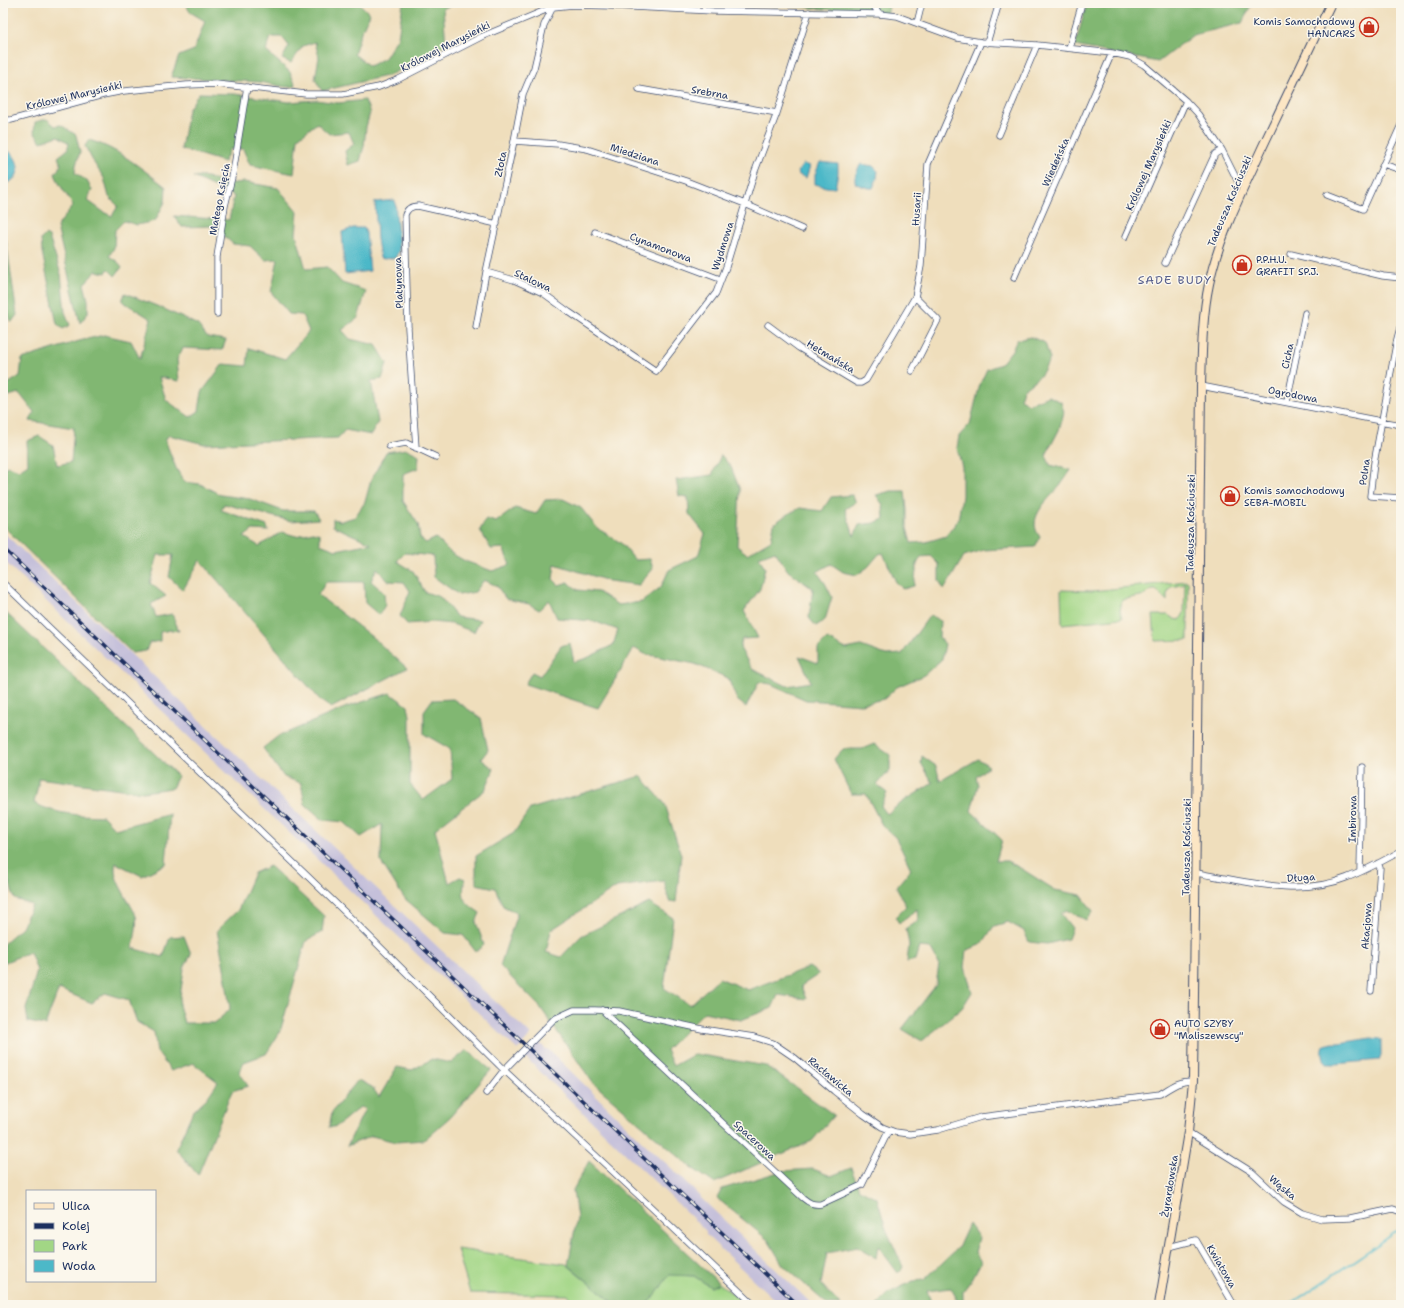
<svg xmlns="http://www.w3.org/2000/svg" width="1404" height="1308" font-family="'Shantell Sans',sans-serif">
	<style>
		.industrial { fill: #c5c0da }
		.green { fill: #a2d685; stroke: #5e8272 }
		.forest { fill: #81b772; stroke: #4e7368 }
		.water { fill: #4cb8c8; stroke: #347493 }
		.lines { fill: none; stroke-linecap: round; stroke-linejoin: round }
		.stream { stroke: #4cb8c8; stroke-width: 2 }
		.street-casing { stroke: #3b496c; stroke-width: 7 }
		.secondary-casing { stroke: #3b496c; stroke-width: 10 }
		.street { stroke: #fff; stroke-width: 5.5 }
		.secondary { stroke: #fce6c4; stroke-width: 8 }
		.rail-casing { stroke: #1b2f5e; stroke-width: 3.5 }
		.rail { stroke: #fbf7ec; stroke-width: 2; stroke-dasharray: 6; stroke-linecap: butt }
		.labels { text-anchor: middle; stroke-width: 3; stroke-linejoin: round; paint-order: stroke }
		.poi-label { font-size: 10px; fill: #1b2f5e; stroke: #fbf7ec; text-anchor: start }
		.street-label { font-size: 10px; fill: #1b2f5e; stroke: #fbf7ec }
		.quarter-label { font-size: 12px; letter-spacing: 1px; fill: #565e8c; stroke: #fbf7ec }
	</style>
	<rect width="100%" height="100%" fill="#fbf7ec"/>
	<filter id="ink" filterUnits="userSpaceOnUse"><feTurbulence type="fractalNoise" baseFrequency=".025" numOctaves="2"/><feDisplacementMap in="SourceGraphic" scale="8" xChannelSelector="R" yChannelSelector="G"/><feConvolveMatrix kernelMatrix="1 2 1 2 8 2 1 2 1" color-interpolation-filters="sRGB"/></filter>
	<filter id="wash" filterUnits="userSpaceOnUse"><feTurbulence type="fractalNoise" baseFrequency=".012" numOctaves="4" result="noise"/><feDisplacementMap in="SourceGraphic" scale="16" xChannelSelector="R" yChannelSelector="G"/><feGaussianBlur stdDeviation="0.9" result="paint"/><feColorMatrix in="noise" values="0 0 0 0 0 0 0 0 0 0 0 0 0 0 0 0 0 1.4 0 .05"/><feComposite in="paint" operator="in"/></filter>
	<g filter="url(#wash)">
		<rect width="100%" height="100%" fill="#efdebc"/>
		<!-- industrial -->
		<path class="industrial" d="M3 532 483 990 525 1029 531 1035 518 1050 509 1042 3 560Z
			M539 1043 546 1049H548L645 1144 680 1176 701 1198 813 1305H780L706 1235V1231L525 1057Z"/>
		<!-- green -->
		<path class="green" d="M1187 581 1188 582V640L1155 641 1153 615H1168L1174 619 1180 620 1184 613 1185 583 1182 585 1171 587 1167 594V601L1156 590H1152L1145 595 1122 600 1120 611 1122 618 1062 624 1061 590 1092 591Z
			M457 1249 566 1264 613 1302 621 1305H575L568 1295 470 1293Z
			M668 1274 694 1276 711 1287 719 1283 746 1305H646L657 1293Z"/>
		<!-- forest -->
		<path class="forest" d="M185 3H359L370 14 361 32 354 54 369 66 385 58 398 37 403 3H462L443 8 446 44 390 75 322 91 315 79 319 57 315 42 303 46 291 63 282 59 289 46 282 37H271L266 51 290 72 296 86 286 87 259 82 171 77 179 56 194 50 205 21 190 12Z
			M693 3H890L887 15 802 7Z
			M1087 3H1252L1242 23 1193 35 1158 62 1075 46Z
			M199 93 235 94 289 102 316 100 338 103 365 100 370 113 366 127 364 146 360 161 348 165 345 151 354 144 349 132 329 134 317 123 298 138 294 174 250 165 243 149H230L224 162 181 149 188 110Z
			M47 119 55 126 61 125 76 135 80 152 76 165 75 173 87 181 92 190 87 200 105 213 112 216 118 206 109 197 104 178 94 163 85 146 89 140C118 148 142 169 166 187L165 202 155 221 137 225 124 221 115 230 114 248 109 256 118 262 122 267 115 276 108 269 106 273 96 271 84 284 88 300V313L80 323 57 227 73 205 60 185 55 174 61 165 58 157 67 150 69 143 58 136 41 142 34 132 35 122Z
			M193 177H207L224 184 244 182 278 188 298 212 296 234 306 269 327 267 342 283 366 291 358 318 342 330 350 339 376 345 387 363 382 379 371 381 378 422 371 435 345 430 338 438 204 444 169 435 165 440 176 468 184 482 200 484 221 495 250 499 283 511H314L319 519 291 521 224 504 221 510 267 526 268 531 253 530 244 537 259 546 282 532 296 536 313 532 320 534V544L336 550 371 543 333 526V519L341 521 355 517 365 502 371 480 386 452 407 449 419 455 418 468 403 474V501L418 524 420 538 426 543 436 538 451 553 465 561 492 571 510 565 503 548 491 549 480 530 486 519 496 522 515 508 536 514 545 500 563 499 581 508 597 528 621 543 635 560 650 559 653 569 639 585 609 581 555 564 553 579 559 585 568 582 578 590 598 592 618 605 642 602 661 587 669 570 698 556 705 534 689 514 688 497 679 496 676 480 712 475 721 455 731 467 740 490 737 546 747 554 771 540 774 524 786 515 800 508 822 511 831 497 852 495 856 502 845 509 854 536 859 525 874 523 884 519 883 505 876 495 891 491H905L907 510V528L911 543 926 542 946 536 958 520 962 496V467L957 448 959 436 970 424 980 384 987 369 1001 364 1012 350 1017 340 1031 337 1045 343 1050 359 1041 375 1023 389 1020 399 1029 404 1048 396 1061 402 1064 412 1059 430 1046 455 1050 465 1071 470C1067 475 1064 481 1060 486 1048 500 1025 518 1040 537L1035 547 984 550 964 556 944 590 939 580V564L931 556 921 557 917 564 914 586 903 589 896 582 883 553 879 554 868 567 857 575 843 572 831 564 817 572 825 583 832 597 825 620 816 626 809 618 813 589 788 571 775 551 759 557 765 568 760 589 744 611 758 638 742 639 740 648 752 669 787 686 811 682 799 656 818 663V648L827 639 846 649 861 646 886 655 902 654 930 615 940 621 939 637 945 644 942 659 924 675 897 687 884 699 861 704 806 700 771 684 759 682 746 707 737 700 728 678 695 664 645 654 634 648 598 708 525 684 532 672 540 676 561 646 570 643 574 662 587 658 613 645 618 630 593 621 557 618 549 600 539 610 529 604 506 599 497 586 484 580 475 592 459 595 434 577 433 556 405 553 397 561 413 571 425 592 440 597 457 617 480 620 474 632 452 624 431 622 407 624 400 616 410 591 404 582 388 581 377 568 371 581 384 593 385 605 379 615 365 603 364 582H326L318 595 372 637 407 668 331 708 321 701 200 560 183 590 169 577 173 555H158L150 583 166 596 151 604 156 617 172 614 179 631 171 630 160 632V641L149 643 146 651 132 653 3 526V468L8 466 19 470 28 464 27 441 39 436 53 445 57 465 71 462 74 428 30 421 34 412 19 393 5 397 3 396V387L20 376 22 359 79 341 104 335 131 341 140 359 151 319 122 301 125 293 164 309 198 325 207 337 226 340 222 350 183 348 177 359 179 381 159 377 166 400 190 417 199 411 202 392 223 364 247 366 249 348 285 359 309 331 302 315 289 314 271 292 278 259 265 260 250 246 233 244 213 226 182 227 174 216 229 220 234 196Z
			M45 235 49 237 61 274 65 312 70 325 63 329 57 324 42 252 41 239Z
			M3 238 6 240 17 315 11 323 3 294Z
			M3 610 178 776 172 788 143 792 38 778V785L34 803C57 815 78 815 103 816L115 829 170 814 166 864 142 876 116 863C110 878 131 902 136 916 138 923 134 940 133 948L163 957 170 937 184 936 191 954 184 968 179 1005 184 1023H215L230 1009 225 973 217 930 238 910 254 873 270 866 324 916 322 932 306 941 280 1032 266 1054 244 1062 239 1071 248 1086 232 1091 198 1175 176 1149 193 1111 207 1098 218 1082 193 1063 171 1071 157 1052 154 1032 137 1022 129 1000 105 993 92 1003 59 989 45 1025 28 1022 26 1009 37 971 30 952 3 963V944L22 927 32 905 15 899 3 866Z
			M390 693 408 706 410 716V784L423 800 452 779 450 749 424 734V711L432 700 453 699 481 718 488 750 481 759 494 769 485 790 435 829 449 883 460 877 465 879C461 899 464 902 480 913L476 922 484 945 476 952 463 935 445 933 404 898 381 862 382 824 361 837 344 822 323 820 305 804 301 783 284 777 263 748 277 737 347 707Z
			M874 744 890 755V770L877 785 887 793 881 806 887 814 904 801 933 783 921 763 922 756 936 766 940 781 978 759 989 766 976 777 978 785 971 811 1002 840 996 861H1007L1022 869 1055 890 1081 895 1093 911 1086 920 1066 910 1061 914 1072 928 1068 939 1047 944 1029 942 1024 931 1008 922 994 926 982 944 967 950 965 967 972 992 962 1008 922 1041 902 1029 936 985 939 964 930 948 919 947 915 960 907 962 909 945 906 928 918 921 917 909 899 923 895 917 906 906 896 887 911 869 896 838 882 825 866 794H851L834 759 843 749H862Z
			M641 776 665 804 681 855 676 902 669 901 664 881 617 887 551 930 546 952 561 957 581 936 649 903 673 918 664 988 690 1005 719 978 748 990 809 967 819 974 801 986 806 999 778 995 772 1008 741 1020 704 1012 666 1050 673 1066 695 1054 766 1066 834 1115 812 1141 714 1183 692 1168 593 1083 540 1007 500 966 517 913 503 906 495 888 476 884V856L514 833 530 809Z
			M467 1050 491 1070 450 1117 424 1140 396 1142 372 1136 347 1146 365 1109 360 1107 337 1126 329 1128 332 1112 358 1080 372 1087 379 1097 397 1067 412 1070 432 1059 451 1063Z
			M589 1161 719 1283 711 1287 694 1276 669 1275 657 1293 646 1305H621L613 1302 568 1265 577 1218 573 1190Z
			M851 1168 859 1189 877 1198 886 1229 903 1267 898 1273 878 1246 876 1258 857 1247 827 1253 821 1284 840 1305H828L783 1265 768 1240 717 1198 722 1189 782 1171 813 1169 831 1176Z
			M969 1224 979 1238 975 1252 981 1262 972 1279 963 1291V1305H960L951 1288 927 1291 932 1305H877L889 1293 913 1281 924 1280 958 1248Z"/>
		<!-- water -->
		<path class="water" d="M3 148C20 154 26 180 3 184Z
			M820 162 838 164V173L835 188 826 187 815 184V175Z
			M803 164 810 166 806 178 799 175 798 172Z
			M861 164 873 166 878 171 877 178 873 188H869L856 184C853 178 857 170 861 164Z
			M395 200 399 251 395 258 383 259 380 258 377 239 375 202Z
			M353 228H364L366 233 370 271 345 274 342 232Z
			M1371 1038 1380 1039 1381 1040V1055L1379 1060 1336 1064H1327C1323 1060 1321 1049 1325 1045L1333 1043H1339Z"/>
		<g class="lines">
			<!-- stream -->
			<path class="stream" d="M1289 1305 1386 1239 1401 1228"/>
		</g>
	</g>
	<g filter="url(#ink)">
		<g class="lines">
			<!-- street casing -->
			<g class="street-casing">
				<path id="street" d="M871 3 880 14
					M917 23 922 3
					M987 43 999 3
					M1069 48 1082 3
					M639 89 777 113
					M3 120H11L103 95 124 91 187 85 216 84 306 94H343L379 87 397 80 483 36 553 7 573 5 612 6 713 11 880 14 897 16 957 38 981 42 1037 45 1112 53 1130 57 1144 65 1186 101 1198 114 1222 150 1237 180 1245 184
					M999 135 1037 45
					M514 141 558 144 587 149 686 181 745 204 802 229
					M1383 164 1401 170
					M1327 195 1363 209 1401 125
					M595 232 720 279
					M1126 236 1186 101
					M1291 254 1383 276 1401 278
					M1165 263 1215 154 1222 150
					M486 272 514 280 543 293 569 312 656 371 716 293 726 267 755 171 777 113 809 12
					M1014 278 1112 53
					M217 314V257L225 206 233 173 247 87
					M1401 324 1397 339 1374 463 1370 496 1401 498
					M768 325 799 348 857 383H861L866 380 915 297 921 266 928 164 981 42
					M476 327 486 272 514 141 523 94 534 68 544 25 553 7
					M912 371 938 320 915 297
					M1201 386 1401 425
					M1287 402 1305 313
					M389 446 406 443 436 457
					M416 448 408 328 405 215C407 208 412 206 418 206L497 224
					M3 583 353 920 504 1070 652 1208 754 1305
					M1360 872 1362 767
					M1196 873C1245 881 1298 897 1346 878 1365 871 1383 861 1401 851
					M1371 991 1380 868 1378 863
					M602 1010 803 1198C809 1203 813 1205 821 1204L862 1185 889 1130
					M486 1093 504 1070 554 1019 574 1010H595L619 1011 702 1029 754 1037 773 1043 795 1058 834 1091 863 1114 882 1127 895 1132 910 1134 938 1130 981 1117 1160 1094C1171 1087 1180 1080 1193 1081
					M1188 1132 1252 1172 1284 1202 1302 1213 1322 1219 1350 1218 1393 1209 1401 1212
					M1169 1247 1196 1240 1234 1305"/>
			</g>
			<!-- secondary casing -->
			<g class="secondary-casing">
				<path id="secondary" d="M1159 1305 1188 1132 1193 1081 1201 386C1202 352 1202 317 1209 284 1219 236 1242 192 1262 148 1285 100 1308 51 1331 3"/>
			</g>
			<!-- street -->
			<use href="#street" class="street"/>
			<!-- secondary -->
			<use href="#secondary" class="secondary"/>
			<!-- rail casing -->
			<g class="rail-casing">
				<path id="rail" d="M3 548 798 1305"/>
			</g>
			<!-- rail -->
			<use href="#rail" class="rail"/>
		</g>
	</g>
	<!-- icons -->
	<defs>
		<g id="shop-ring" transform="scale(1)"><circle r="9.5" fill="#fbf7ec" stroke="#c8321e" stroke-width="1.5"/><path d="M-5-2.5h2.3a2.7 3.5 0 0 1 5.4 0H5L5.5 6h-11ZM-1.5-2.5h3a1.5 2.3 0 0 0-3 0Z" fill="#c8321e"/></g>
	</defs>
	<g fill-rule="evenodd">
		<use href="#shop-ring" x="1369" y="27"/>
		<use href="#shop-ring" x="1242" y="265"/>
		<use href="#shop-ring" x="1230" y="496"/>
		<use href="#shop-ring" x="1160" y="1029"/>
	</g>
	<g class="labels">
		<!-- poi labels -->
		<g class="poi-label">
			<text x="1355" y="25" text-anchor="end">Komis Samochodowy<tspan x="1355" dy="12">HANCARS</tspan></text>
			<text x="1256" y="263">P.P.H.U.<tspan x="1256" dy="12">GRAFIT SP.J.</tspan></text>
			<text x="1244" y="494">Komis samochodowy<tspan x="1244" dy="12">SEBA-MOBIL</tspan></text>
			<text x="1174" y="1027">AUTO SZYBY<tspan x="1174" dy="12">"Maliszewscy"</tspan></text>
		</g>
		<!-- street labels -->
		<g class="street-label">
			<text transform="translate(445 46) rotate(-27)" y="4">Królowej Marysieńki</text>
			<text transform="translate(710 92) rotate(10)" y="4">Srebrna</text>
			<text transform="translate(74 95) rotate(-13)" y="4">Królowej Marysieńki</text>
			<text transform="translate(635 154) rotate(18)" y="4">Miedziana</text>
			<text transform="translate(1055 162) rotate(-66)" y="4">Wiedeńska</text>
			<text transform="translate(500 164) rotate(-78)" y="4">Złota</text>
			<text transform="translate(1148 165) rotate(-66)" y="4">Królowej Marysieńki</text>
			<text transform="translate(219 199) rotate(-79)" y="4">Małego Księcia</text>
			<text transform="translate(1229 201) rotate(-67)" y="4">Tadeusza Kościuszki</text>
			<text transform="translate(916 209) rotate(-86)" y="4">Husarii</text>
			<text transform="translate(722 246) rotate(-72)" y="4">Wydmowa</text>
			<text transform="translate(661 247) rotate(21)" y="4">Cynamonowa</text>
			<text transform="translate(533 280) rotate(25)" y="4">Stalowa</text>
			<text transform="translate(398 283) rotate(-92)" y="4">Platynowa</text>
			<text transform="translate(831 356) rotate(31)" y="4">Hetmańska</text>
			<text transform="translate(1287 356) rotate(-78)" y="4">Cicha</text>
			<text transform="translate(1293 394) rotate(11)" y="4">Ogrodowa</text>
			<text transform="translate(1364 472) rotate(-82)" y="4">Polna</text>
			<text transform="translate(1190 523) rotate(-89)" y="4">Tadeusza Kościuszki</text>
			<text transform="translate(1352 819) rotate(-89)" y="4">Imbirowa</text>
			<text transform="translate(1186 847) rotate(-89)" y="4">Tadeusza Kościuszki</text>
			<text transform="translate(1301 877) rotate(-3)" y="4">Długa</text>
			<text transform="translate(1366 926) rotate(-86)" y="4">Akacjowa</text>
			<text transform="translate(831 1076) rotate(40)" y="4">Racławicka</text>
			<text transform="translate(755 1140) rotate(43)" y="4">Spacerowa</text>
			<text transform="translate(1169 1186) rotate(-81)" y="4">Żyrardowska</text>
			<text transform="translate(1283 1187) rotate(40)" y="4">Wąska</text>
			<text transform="translate(1222 1266) rotate(60)" y="4">Kwiatowa</text>
		</g>
		<!-- quarter labels -->
		<g class="quarter-label">
			<text x="1175" y="284">SADE BUDY</text>
		</g>
	</g>
	<!-- margin -->
	<rect width="1404" height="1308" fill="none" stroke="#fbf7ec" stroke-width="16"/>
	<!-- legend -->
	<rect x="26" y="1190" width="130" height="92" fill="#fbf7ec" stroke="#a1a7b3"/>
	<rect x="34" y="1203" width="20" height="6" fill="#fce6c4" stroke="#a1a7b3"/>
	<text x="62" y="1210" font-size="12" fill="#1b2f5e">Ulica</text>
	<rect x="34" y="1223" width="20" height="6" fill="#1b2f5e" stroke="#a1a7b3"/>
	<text x="62" y="1230" font-size="12" fill="#1b2f5e">Kolej</text>
	<rect x="34" y="1240" width="20" height="12" fill="#a2d685" stroke="#a1a7b3"/>
	<text x="62" y="1250" font-size="12" fill="#1b2f5e">Park</text>
	<rect x="34" y="1260" width="20" height="12" fill="#4cb8c8" stroke="#a1a7b3"/>
	<text x="62" y="1270" font-size="12" fill="#1b2f5e">Woda</text>
</svg>
